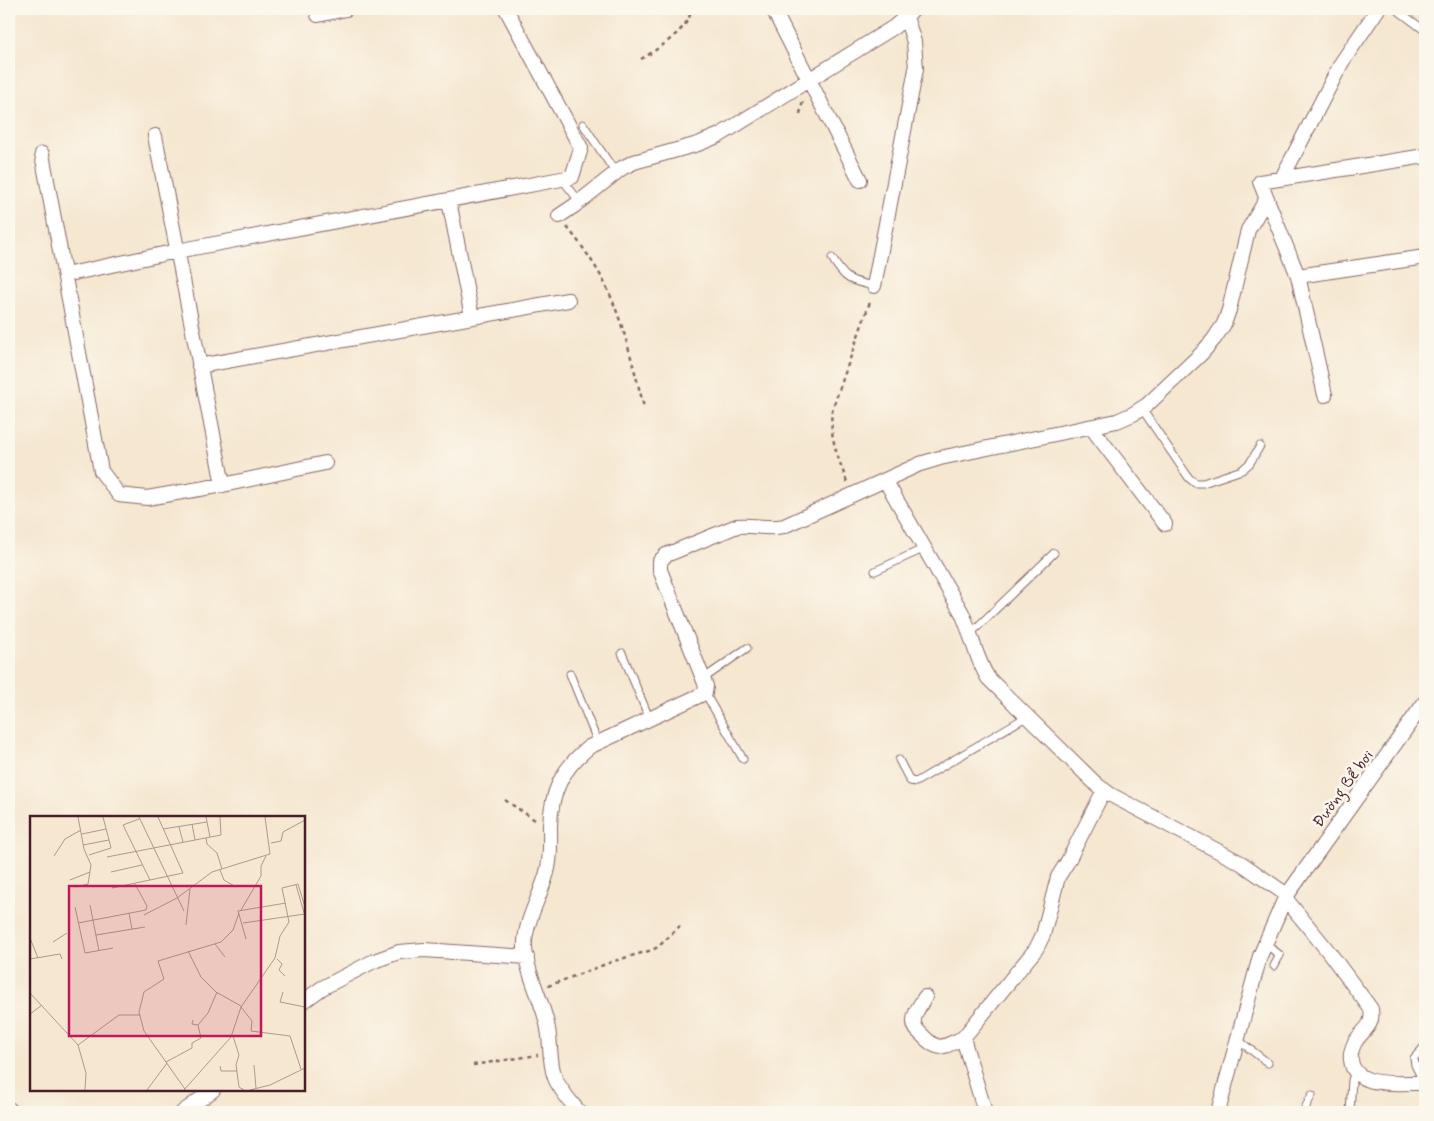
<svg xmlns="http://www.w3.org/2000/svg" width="1434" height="1121" font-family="Mynerve,sans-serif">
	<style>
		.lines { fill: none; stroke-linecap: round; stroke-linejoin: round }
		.lane-casing { stroke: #866565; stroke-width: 9 }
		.street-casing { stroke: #866565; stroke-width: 16 }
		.path { stroke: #866565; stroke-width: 2.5; stroke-dasharray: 4 4; stroke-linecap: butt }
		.lane { stroke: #fff; stroke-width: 7 }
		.street { stroke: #fff; stroke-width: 14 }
		.labels { text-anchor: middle; stroke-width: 5; stroke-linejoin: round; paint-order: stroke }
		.street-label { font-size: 16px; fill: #4a1f2b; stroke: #fbf7ec }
		.inset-road { fill: none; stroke: #b1978e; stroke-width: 1 }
		.view { fill: #c2185b; fill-opacity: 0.15; stroke: #c2185b; stroke-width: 2.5 }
		.inset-edge { fill: none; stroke: #4a1f2b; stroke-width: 2.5 }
	</style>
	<rect width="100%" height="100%" fill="#fbf7ec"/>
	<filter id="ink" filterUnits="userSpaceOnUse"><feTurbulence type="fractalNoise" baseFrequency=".02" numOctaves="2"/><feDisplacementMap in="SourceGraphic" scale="10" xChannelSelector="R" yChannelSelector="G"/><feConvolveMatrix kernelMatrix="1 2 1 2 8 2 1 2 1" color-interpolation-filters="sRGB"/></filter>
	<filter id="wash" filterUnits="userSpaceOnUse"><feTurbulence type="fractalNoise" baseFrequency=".0096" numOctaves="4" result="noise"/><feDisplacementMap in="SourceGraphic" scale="20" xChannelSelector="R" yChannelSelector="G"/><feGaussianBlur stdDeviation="1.12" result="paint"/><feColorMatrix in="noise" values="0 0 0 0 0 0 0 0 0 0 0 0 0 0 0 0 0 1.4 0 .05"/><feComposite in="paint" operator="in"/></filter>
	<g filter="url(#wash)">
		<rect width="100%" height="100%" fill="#f5e7d0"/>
	</g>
	<g filter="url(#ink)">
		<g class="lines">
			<!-- lane casing -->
			<g class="lane-casing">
				<path id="lane" d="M1396 9 1424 30
					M583 124 615 172
					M562 179 580 202
					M832 258C845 280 850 281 874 286
					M1142 409 1189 478 1195 483H1203L1242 470 1250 463 1260 446
					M875 571 925 548
					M970 634 1054 553
					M622 653 650 720
					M570 674 598 743
					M703 679 747 648
					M705 693 743 759
					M899 760 910 781 916 782 1026 717
					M1265 944 1280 955 1274 966
					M1238 1040 1268 1063
					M1424 1083 1415 1065 1414 1058 1425 1046
					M1303 1112 1312 1095
					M1350 1112 1352 1080 1355 1072"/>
			</g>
			<!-- street casing -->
			<g class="street-casing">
				<path id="street" d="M773 9 860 180
					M318 15 346 9
					M155 136 223 485
					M42 154 101 471 119 495 147 498 223 485 325 463
					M1282 178 1342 62 1378 9
					M449 201 472 317
					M559 216 574 206 622 168 634 162 698 144 720 135 894 27 906 17 913 9
					M65 275 177 251 572 177 581 148 506 9
					M1298 276 1425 257
					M874 286 916 69 914 42 906 17
					M199 366 568 300
					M1325 395 1298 276 1260 182 1425 156
					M1091 427 1165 524
					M885 480 962 613C972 635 975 657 988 678L1097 785 1111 795 1241 863 1287 895
					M1285 898 1328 951 1371 1009C1374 1027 1363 1029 1355 1042 1352 1048 1350 1054 1351 1060 1354 1090 1403 1082 1425 1083
					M925 997C921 1004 913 1014 914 1022 914 1028 918 1031 922 1035 939 1053 942 1047 963 1038L985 1112
					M304 1001 322 988 374 961 399 952 424 950 527 957
					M963 1038 1036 949 1043 935 1058 877 1068 861 1104 790
					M9 1109 12 1112
					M183 1112 213 1090
					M579 1112C570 1101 560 1090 555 1078 549 1062 551 1045 548 1029 544 1002 523 968 525 941 527 916 543 892 548 868 551 854 550 840 550 826 551 792 562 769 589 747L705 693 706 686 660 570V561L666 555 737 526C753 524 768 530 784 526L920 464 940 458 1117 421 1133 414 1147 405 1201 354 1214 339 1224 324 1229 310 1248 230 1267 198
					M1218 1112 1260 956 1285 898 1425 702"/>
			</g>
			<!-- path -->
			<path class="path" d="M641 59C657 50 691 28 691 9
				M800 114 803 100
				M567 227C580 243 592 260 602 278 623 318 632 363 644 407
				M847 482C838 457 829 437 832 410L871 299
				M505 800 538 822
				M548 986 614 961 652 950 658 947 680 926
				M473 1065 538 1055"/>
			<!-- lane -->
			<use href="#lane" class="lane"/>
			<!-- street -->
			<use href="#street" class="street"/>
		</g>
	</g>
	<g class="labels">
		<!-- street labels -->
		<g class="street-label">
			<text transform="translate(1342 788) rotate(-54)" y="6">Đường Bể bơi</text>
		</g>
	</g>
	<!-- overview -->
	<g transform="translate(30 816)">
		<rect width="275" height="275" fill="#f5e7d0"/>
		<path class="inset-road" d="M73 1 79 24M109 1 154 95M176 1 180 21M109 3 93 9 120 64M162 8 165 24M149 11 153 26M133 13 177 6M52 18 76 13M176 22 177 28 187 37 192 53M241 27 251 25 253 16 275 4M53 29 79 24 81 32 59 39M24 40 35 23 51 14M77 41 191 19 190 1M190 54 194 64 206 71M81 56 112 49M40 64 60 56M266 69 275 100M46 71 58 68 61 49 54 33 48 1M82 72 153 57 128 1M60 89 69 135M45 91 55 137 83 132M211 94 231 60V50L236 40M99 97 102 113M114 99 147 82 182 56 240 38 235 1M48 107 116 94 117 90 105 68M213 107 275 98M156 109 160 73M66 119 115 111M0 122 8 142M216 123 208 95 256 87M23 126 37 117M185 128 195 141M158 135 171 161 186 176 211 190M0 143 30 138 32 143M247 143 252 148 249 154 255 160M253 176 250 186 275 191M0 177 48 229 56 257 55 274M211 191 222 205 221 215 260 220 271 253M0 198 12 189M168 209 178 197 187 176M203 220 209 239 206 249 209 271 214 274M48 229 89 199H110M136 246 162 232V227L171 222 168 209 162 208 163 204M224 249 226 272M190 250 191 255H207M155 273 114 215 109 196 114 176 134 163 128 145 191 126 203 114 209 97M117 274 137 247M154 274 201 221 211 191 245 142 250 120 259 106 252 72 268 68 275 91M220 274 240 269 275 252"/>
		<path class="view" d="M39 70H231V220H39Z"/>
		<rect width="275" height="275" class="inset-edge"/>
	</g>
	<!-- margin -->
	<rect width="1434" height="1121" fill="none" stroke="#fbf7ec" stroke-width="30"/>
</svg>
